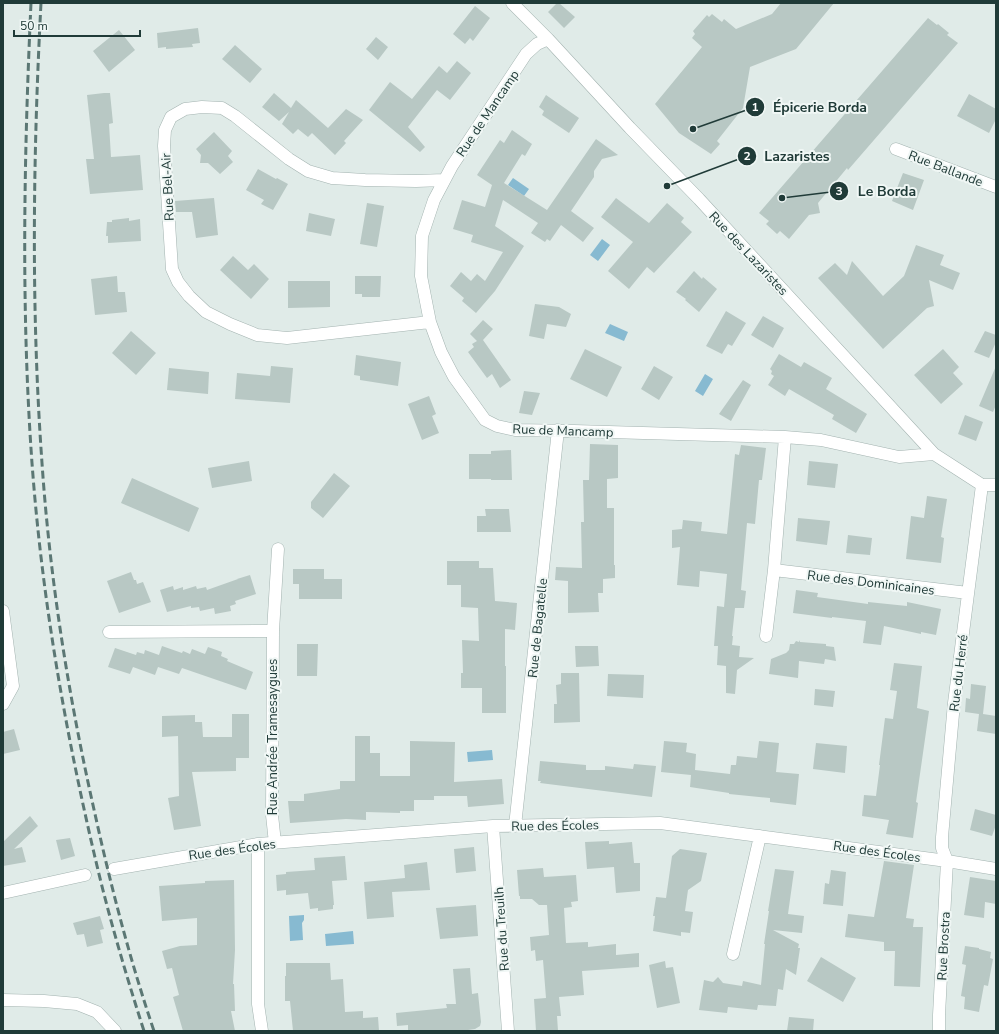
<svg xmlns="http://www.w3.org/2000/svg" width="999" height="1034" font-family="'Nunito Sans',sans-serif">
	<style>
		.water { fill: #87bad1 }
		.building { fill: #b8c8c4 }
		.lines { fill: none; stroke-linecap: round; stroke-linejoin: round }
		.minor-casing { stroke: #a3b3b0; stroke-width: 13 }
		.tertiary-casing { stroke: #a3b3b0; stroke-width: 13 }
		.minor { stroke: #fff; stroke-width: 12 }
		.tertiary { stroke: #fff; stroke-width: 12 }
		.rail { stroke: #5b7774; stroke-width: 3; stroke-dasharray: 8 4; stroke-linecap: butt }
		.labels { text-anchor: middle; stroke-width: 4; stroke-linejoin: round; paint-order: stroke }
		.street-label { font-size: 13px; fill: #203b38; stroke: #f0f7f5 }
		.leader { fill: none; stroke: #203b38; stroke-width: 1.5 }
		.callout-dot { fill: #203b38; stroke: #f0f7f5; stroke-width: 1.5 }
		.mark-label { font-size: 12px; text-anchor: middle; font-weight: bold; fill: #fff }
		.callout-label { font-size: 14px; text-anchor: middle; font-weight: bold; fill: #203b38; stroke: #f0f7f5; stroke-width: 4; stroke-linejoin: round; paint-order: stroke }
	</style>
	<rect width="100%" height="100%" fill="#e0ebe8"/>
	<!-- water -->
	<path class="water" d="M513 178 529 189 524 196 508 185Z
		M602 239 610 245 598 261 590 255Z
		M610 324 628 332 624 341 605 333Z
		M705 374 713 379 703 396 695 391Z
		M492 750 493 760 468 762 467 752Z
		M304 915V920L302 923 303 940 290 941 289 916Z
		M353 931 354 944 326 946 325 934Z"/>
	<!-- building -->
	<path class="building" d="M557 3H559L575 17 564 28 548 12Z
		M781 3H834L796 49 750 67 743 108 717 141 720 144 711 154 679 133 655 104 702 47 692 38 695 34 693 31 707 15 709 17 712 14 722 22 724 19 736 29 772 14Z
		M475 6 490 18 473 41 470 38 465 44 453 34Z
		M928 18 937 25 938 24 949 33 947 35 958 43 848 170 847 168 818 203 820 213 809 215 789 239 780 231 777 234 766 224 769 221 759 213Z
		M198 28 200 43 192 44 193 47 166 49V47L158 48 157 33Z
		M119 30 135 50 109 72 93 51Z
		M376 37 388 47 378 60 366 49Z
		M235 45 262 69 250 83 222 59Z
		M457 61 471 73 450 100 437 90 408 127 425 147 420 152 369 110 390 82 412 99 439 66 447 73Z
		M104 93H110L113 123 109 124 111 157 140 155 143 190 90 194 86 159H94L87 95Z
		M274 93 291 108 296 100 328 128 346 109 363 120 344 141 346 143 335 155 312 133 308 137 298 129 293 134 282 124 289 112 279 121 262 107Z
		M969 94 996 109V119L989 133 957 116Z
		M546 95 579 118 569 133 542 115 544 111 539 107Z
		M512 130 532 144 525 156 522 154 504 183 547 210 596 139 618 155 602 159 594 171V177L571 211 594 228 583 242 561 225 550 241 547 239 545 242 531 233 538 223 503 200 495 226 524 246 495 291 476 313 462 301 464 298 450 286 461 272 471 281 477 274 485 281 503 252 471 242 473 235 453 229 462 200 485 207 492 185 477 175 500 140 504 143Z
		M214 132 232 151 228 156 233 162 220 174 208 163H200L201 155 196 149Z
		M258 169 276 179 277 178 288 184 273 210 261 204 264 200 246 190Z
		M903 173 924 180 913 210 892 201Z
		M214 198 218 235 196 238 192 212H176L175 201Z
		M616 198 649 223 667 203 684 218 681 222 692 232 654 273 647 267 629 289 608 271 633 242 601 217Z
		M367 203 384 206 377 247 360 244Z
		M309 213 335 219 331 236 306 231Z
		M129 218V221L140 219 141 241 108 243V236H106L107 222H112V220Z
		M916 245 944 255 940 265 960 273 953 290 929 280 934 306 927 308 883 349 818 278 835 263 847 275 852 261 883 296 904 276Z
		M233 256 248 270 254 264 269 279 251 299 220 270Z
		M694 271 702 279 703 277 717 289 699 312 685 300 686 299 676 292Z
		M117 276 118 292H125L127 312 95 315 91 279Z
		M355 276H381L380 297H362V294H355Z
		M288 281H330V307L288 308Z
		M535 304 559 307 571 314 566 327 547 324 544 339 529 336Z
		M726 311 746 323 732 346 728 344 722 354 706 346Z
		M763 316 784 328 773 348 751 335Z
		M483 320 493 329 483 340 511 380 500 388 492 374 487 378 468 352 474 347 472 344 477 341 470 334Z
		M131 331 156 353 136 375 112 353Z
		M985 331 996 335V342L989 358 974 352Z
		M585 349 622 367 607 397 570 379Z
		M943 349 959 367 953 373 963 384 941 404 914 375Z
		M779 354 801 367 804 362 832 378 826 389 867 414 856 433 832 419 834 415 789 389 785 396 768 385 774 376 771 374 772 371 770 369Z
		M356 355 401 362 398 386 360 380V376L354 375Z
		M271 366 293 368 290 403 235 399 237 373 270 376Z
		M654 366 673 377 659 400 641 389Z
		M996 366V405L993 412 979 406Z
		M169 368 209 372 208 394 167 390Z
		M743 380 751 385 731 421 719 414Z
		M524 391 540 393 532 415 519 413Z
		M429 396 436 414 432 416 439 433 422 440 408 404Z
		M965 415 983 422 976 441 958 434Z
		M590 444 618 445V478L607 479V508H614V565H615V578L603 579V593H598L599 612 568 613V581L555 580 556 567 582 568 581 522H584L583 480H589Z
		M741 445 766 448 762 480H759L755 524 747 523 741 590 746 591 744 608H735L732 636H733L732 645 740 646 739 657 754 658 737 670 735 694 726 693V666L717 665 718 646H714L717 606 724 607 727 574 700 571 699 587 677 585 680 547 672 548V530L682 529 683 520 702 522 701 531 727 534 735 454 739 455Z
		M511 450 512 480H491V479H469V454H491V451Z
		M249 461 252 481 212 488 208 468Z
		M809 461 838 464 835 488 807 485Z
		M334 473 350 486 323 518 311 508V502Z
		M132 478 199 508 189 532 121 503Z
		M927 496 947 499 941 537 944 538 941 563 906 559 911 516 924 518Z
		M485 509H509L511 532H477V516H486Z
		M798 518 830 521 827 545 796 541Z
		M848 535 872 538 870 555 846 553Z
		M447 561H479V568H493L495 601 517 603 515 630 505 629V666H506V713H482V688H461V673H463L462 640 479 641 478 608 461 607V585H447Z
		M293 569H324V579H342V599H299V584H293Z
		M131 572 134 580H136L137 584 143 582 151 602 119 613 107 581Z
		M250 575 256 594 235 601 236 604 230 606 231 611 215 614 214 608 200 611 199 607 191 608V606L167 612 160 590 173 586 174 590 183 587V590L196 586 197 589 206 587 207 590 238 579H237Z
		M796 590 818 593 817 597 868 604V602L907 606V602L941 609 936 635 921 632V634L884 626 881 645 863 643 866 621 832 617V618L793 613Z
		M800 640V642L826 644V646L834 647 836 661 825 659 824 664 799 661 798 678 769 674 771 659 786 653 789 650 790 644H794L796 641 799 642Z
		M297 644H318L317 676H297Z
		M162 646 182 653 183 651 190 654 192 649 205 654 208 647 222 652 221 656 228 659 227 661 253 672 246 690 182 668 179 674 158 667 155 675 133 667 130 674 108 667 115 648 136 655 137 652 144 654 145 650 159 655Z
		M575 646H598L599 666 576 667Z
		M894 663 922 666 917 708 929 711 916 802 918 803 913 838 886 834 889 820 862 816 864 795 876 796 880 765H879L885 718 893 719 897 691 890 690Z
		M561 673H579L580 722 554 723V704H557L556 685 561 684Z
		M608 674 644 675 643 698 607 696Z
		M971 684 986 686 983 714 996 716V734L977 731 979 714 965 712 966 698 970 699Z
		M815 689 835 691 833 707 814 705Z
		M232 714H249V758H236V771L192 772 201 826 174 830 168 798 179 796 178 736 162 737V716L195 715V722H202L203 737H232Z
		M14 729 20 750 3 754V732Z
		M355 736H370V753H380V776H410V741L455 742 454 782 502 779 504 804 468 807 467 796H434V800H414V811H400V813L366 812V820L346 819 290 823 288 801H304V794L340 789V781H355Z
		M664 741 687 743 686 752 696 754 695 770 730 774 731 765H736L737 756 757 758 759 741 779 743 776 772 799 774 796 805 770 802V798L729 794V793L690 787 691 775 661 772Z
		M816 743 847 746 845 773 813 769Z
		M540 761 586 765V770H605V766L633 769 634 764 656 766 652 797 540 783 541 781H538Z
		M975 809 996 815V825L992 836 970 830Z
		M30 816 38 826 14 849 22 847 26 862 3 866V842Z
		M70 838 75 856 61 860 56 840Z
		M609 841V844L632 842 634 863H640V891L616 893 614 867 587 869 585 842Z
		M474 847 476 871 456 873 454 849Z
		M680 849 707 853 701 881 688 890 685 911 693 912 690 933 681 932V936L653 931 655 916H653L656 897 666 898 672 856Z
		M345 856 347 880 332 881 334 905H333V909L318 911V908L310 909 308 893 286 895V890L277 891 276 875 286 874V872L315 870 314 858Z
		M884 861 914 865 906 918 914 919 913 927H923L920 987 894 986 895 951H884V942L845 937 848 914 874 917Z
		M427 862 430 890 392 892 394 917 367 919 364 882 405 878 404 865Z
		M543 868 544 877 576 875 578 901 571 902 572 907 564 908 566 943 588 942V947L616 944V955L639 953V967L582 971 584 995 559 997 561 1016H557L558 1031H536L534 999 546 998 543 960 536 961 535 950 531 951 530 937 549 935 547 905H539L532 899H520V896H519L517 870Z
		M775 869 794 871 788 914 804 916 802 933 773 930 799 944 798 948H800L796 975 786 969 783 990 778 989 776 1006 758 1005 757 1010 728 1007 727 1013 699 1010 704 980 713 982 718 977 723 983 742 986 743 981 761 985 765 944H764L769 911H768Z
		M831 870 846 872 843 906 823 904 825 883 829 884Z
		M970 877 996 881V904L985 902 984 918 964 915Z
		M234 880 235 950 233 984H234L235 1011H231L235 1031H183L173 997 179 995 172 968 167 969 162 951 180 946 197 945V918L162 921 159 886 205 883V881Z
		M476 905 478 936 440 939 436 908Z
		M100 916 104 929 100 930 103 943 87 947 84 934 77 935 73 923Z
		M965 946 979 948V949L991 952 990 958 993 959 988 986 984 985 979 1012 964 1009 965 997 961 996 966 965 962 964Z
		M821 957 856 978 843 1002 807 981Z
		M665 961 666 968 673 967 680 1003 657 1008 649 965Z
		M286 963H330L331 980 343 979 345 1012 363 1011V1018L378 1017 379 1031H293L290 1001H285V976H286Z
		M470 968 472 994 478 993 481 1022 480 1026 475 1029 461 1031H408V1025L397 1026 396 1013 447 1008 446 1004H456L453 969Z
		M789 1017 814 1019 813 1031H787Z"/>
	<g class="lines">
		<!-- minor casing -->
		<g class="minor-casing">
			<path id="minor" d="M512 3 548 39 630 128 699 199 934 454 982 485H996
				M548 39 537 44 526 54 452 166 434 200 422 236 421 276 430 322 441 352 454 377 485 420 497 426 515 430 574 431 785 437 821 440 899 457 934 454
				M896 149 996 187
				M430 322 287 338 257 335 230 324 206 312 189 296 178 282 172 269 164 146 165 130 171 117 185 109 202 107 222 108 235 116 289 159 308 171 332 178 365 180 416 181 444 180
				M774 570 968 593
				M3 611 13 686 3 704
				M109 632 273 631
				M766 636 774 570 785 437
				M493 826 508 1031
				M515 826 558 430
				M275 843 272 815 273 631 278 549
				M258 844V1004L262 1031
				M114 869 258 844 493 826 660 823 947 861 996 869
				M3 893 85 875
				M733 954 760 836
				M939 1031V1015L947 861 942 848V837L954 703 982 485"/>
		</g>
		<!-- tertiary casing -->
		<g class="tertiary-casing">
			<path id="tertiary" d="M3 1000 44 1001 77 1004 97 1012 115 1031"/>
		</g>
		<!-- minor -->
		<use href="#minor" class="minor"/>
		<!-- tertiary -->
		<use href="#tertiary" class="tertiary"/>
		<!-- rail -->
		<path class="rail" d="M31 3C24 156 21 310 32 463 42 600 66 736 98 870 111 924 127 978 144 1031
			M41 3C33 156 31 310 42 463 50 581 69 699 95 814 111 887 130 960 154 1031"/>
	</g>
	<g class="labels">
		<!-- street labels -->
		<g class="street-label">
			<text transform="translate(487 113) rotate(-56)" y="5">Rue de Mancamp</text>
			<text transform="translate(946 168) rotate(21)" y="5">Rue Ballande</text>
			<text transform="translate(167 187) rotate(-93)" y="5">Rue Bel-Air</text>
			<text transform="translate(749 253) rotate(47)" y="5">Rue des Lazaristes</text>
			<text transform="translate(563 430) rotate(2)" y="5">Rue de Mancamp</text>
			<text transform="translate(871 582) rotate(7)" y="5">Rue des Dominicaines</text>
			<text transform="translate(537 628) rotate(-84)" y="5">Rue de Bagatelle</text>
			<text transform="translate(958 673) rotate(-83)" y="5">Rue du Herré</text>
			<text transform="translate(272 737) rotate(-90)" y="5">Rue Andrée Tramesaygues</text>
			<text transform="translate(555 825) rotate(-1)" y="5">Rue des Écoles</text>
			<text transform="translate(232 849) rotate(-8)" y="5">Rue des Écoles</text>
			<text transform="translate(877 851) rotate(8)" y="5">Rue des Écoles</text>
			<text transform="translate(501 929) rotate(-94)" y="5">Rue du Treuilh</text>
			<text transform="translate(943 946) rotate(-87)" y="5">Rue Brostra</text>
		</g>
	</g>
	<!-- callouts -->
	<path class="leader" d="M693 129L755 107M667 186L747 156M782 198L839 191"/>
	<g class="callout-dot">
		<circle cx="693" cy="129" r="4"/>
		<circle cx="667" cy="186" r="4"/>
		<circle cx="782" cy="198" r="4"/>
		<circle cx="755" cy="107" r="10"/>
		<circle cx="747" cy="156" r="10"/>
		<circle cx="839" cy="191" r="10"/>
	</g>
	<g class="mark-label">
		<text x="755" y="111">1</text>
		<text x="747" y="160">2</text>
		<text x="839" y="195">3</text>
	</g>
	<g class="callout-label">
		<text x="820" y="112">Épicerie Borda</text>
		<text x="797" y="161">Lazaristes</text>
		<text x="887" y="196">Le Borda</text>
	</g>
	<!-- border -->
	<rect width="999" height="1034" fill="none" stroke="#203b38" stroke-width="8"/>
	<!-- scale -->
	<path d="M14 30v6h126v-6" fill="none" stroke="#203b38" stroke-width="2"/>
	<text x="20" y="30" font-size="12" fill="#203b38" stroke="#f0f7f5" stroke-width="3" paint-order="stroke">50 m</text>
</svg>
